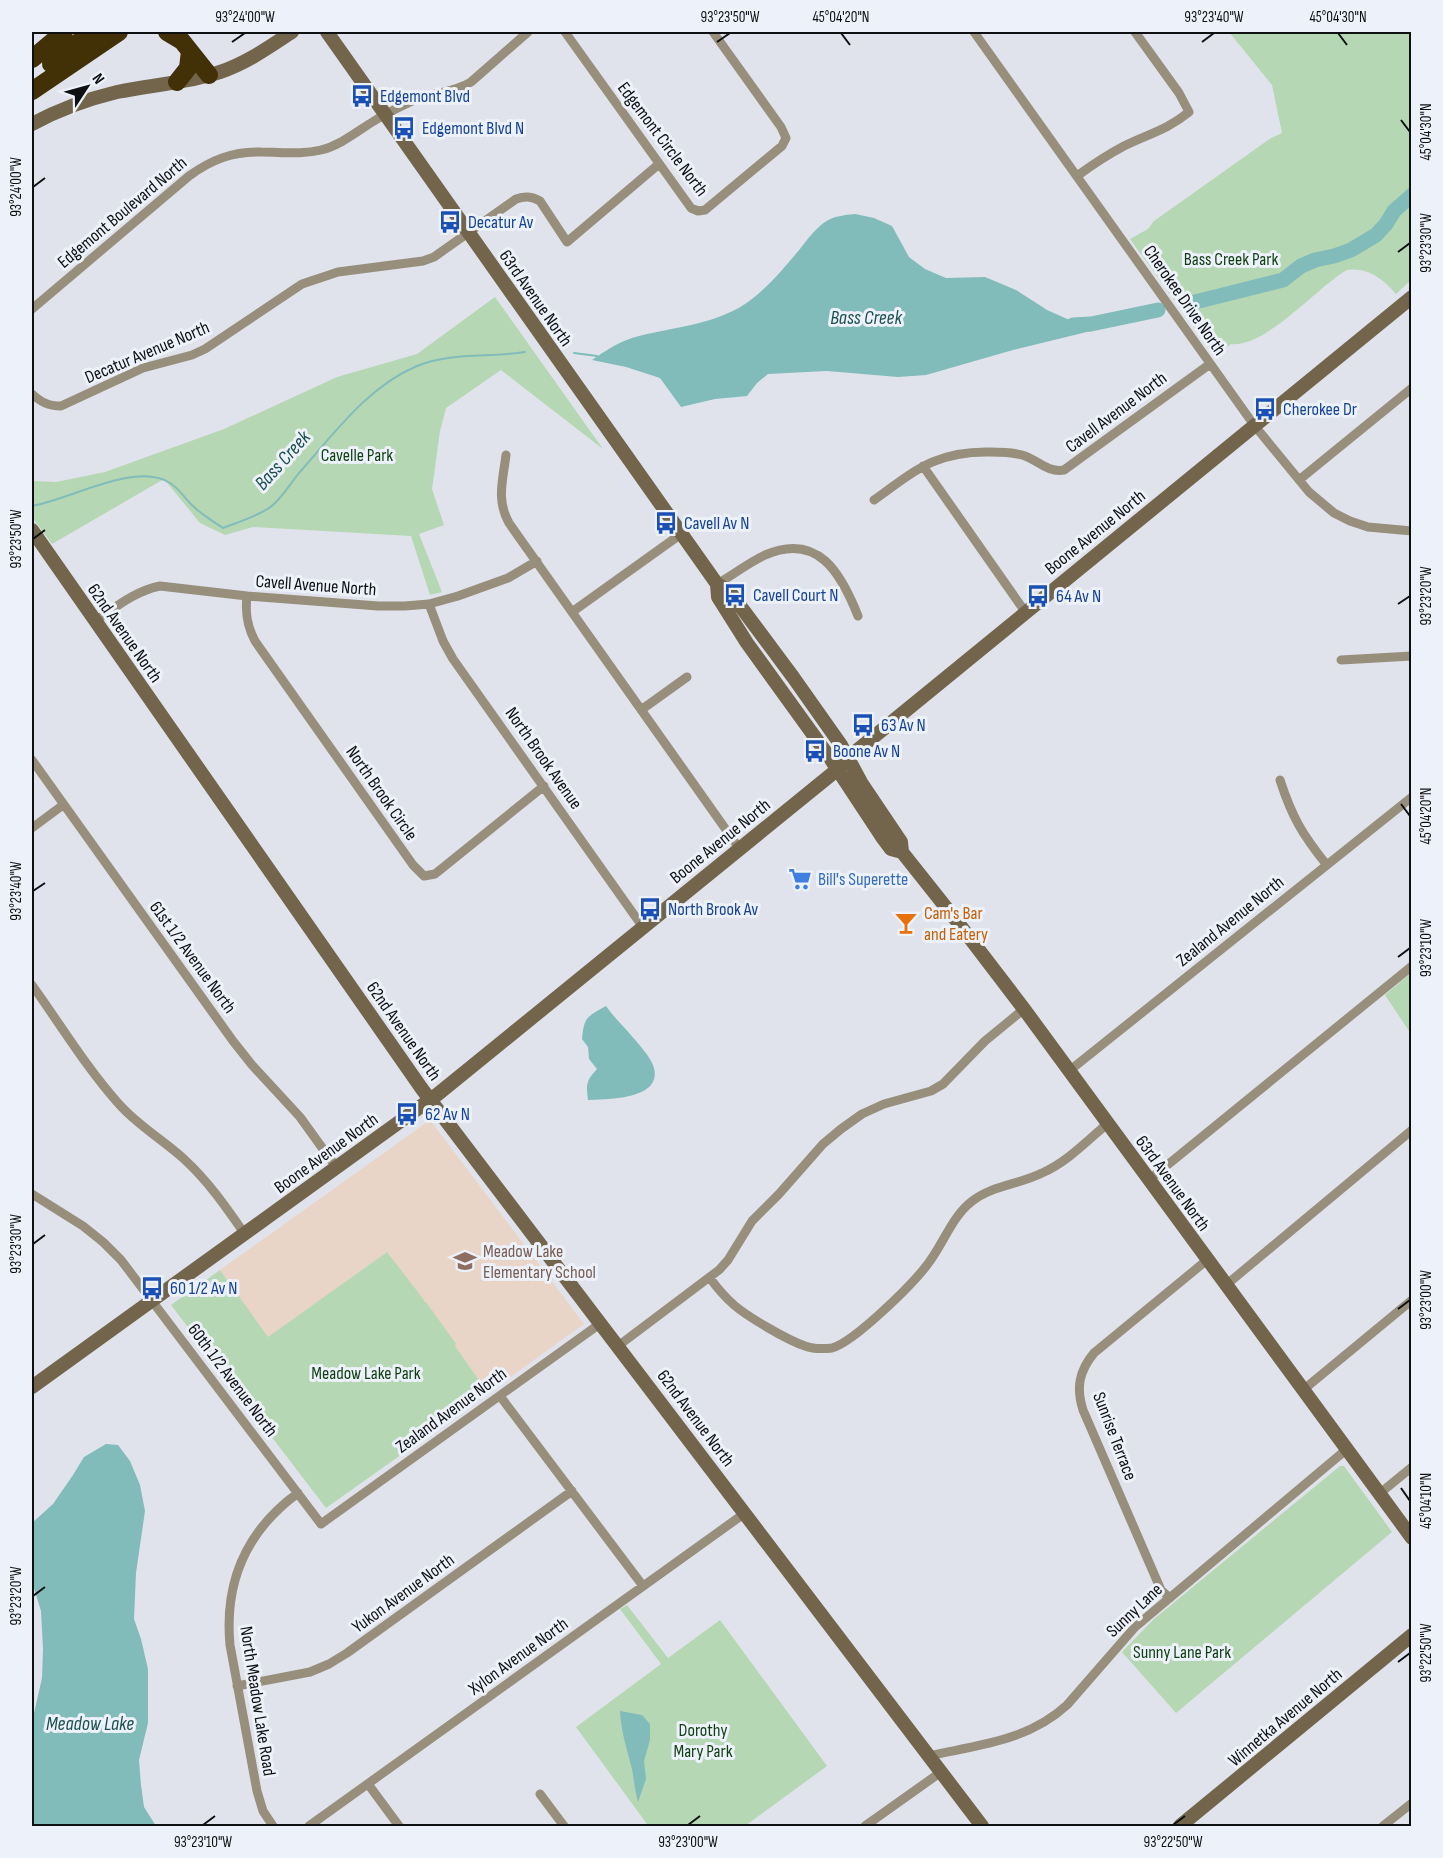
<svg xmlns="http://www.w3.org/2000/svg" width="1443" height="1858" font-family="'Sofia Sans Condensed',sans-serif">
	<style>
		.education { fill: #e9d5c7 }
		.green { fill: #b5d7b3 }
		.water { fill: #81bcbb }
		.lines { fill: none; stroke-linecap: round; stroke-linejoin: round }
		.stream { stroke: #81bcbb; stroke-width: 2 }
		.river { stroke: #81bcbb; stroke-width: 15 }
		.street { stroke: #978e7c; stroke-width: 9 }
		.secondary { stroke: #72654c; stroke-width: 14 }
		.highway { stroke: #423006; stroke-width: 18 }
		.ticks { fill: none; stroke: #0e1012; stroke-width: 2 }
		.labels { text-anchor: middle; stroke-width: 6; stroke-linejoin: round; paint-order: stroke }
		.transit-label { font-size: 18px; fill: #164399; stroke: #edf1f9; text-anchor: start }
		.street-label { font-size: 18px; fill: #0e1012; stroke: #edf1f9 }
		.park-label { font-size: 18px; fill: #0f3f11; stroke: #edf1f9 }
		.shop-label { font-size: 18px; fill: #366cbe; stroke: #edf1f9; text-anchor: start }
		.food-label { font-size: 18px; fill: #c56008; stroke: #edf1f9; text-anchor: start }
		.education-label { font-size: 18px; fill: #785e54; stroke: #edf1f9; text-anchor: start }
		.water-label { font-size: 20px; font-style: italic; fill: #1c5050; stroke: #edf1f9 }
		.neatline { fill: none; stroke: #0e1012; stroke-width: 2 }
		.ticks-label { font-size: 15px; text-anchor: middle; fill: #0e1012 }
	</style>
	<rect width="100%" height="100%" fill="#e0e3eb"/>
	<!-- education -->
	<path class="education" d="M430 1120 584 1324 488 1393 387 1252 268 1338 220 1270Z"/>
	<!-- green -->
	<path class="green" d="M1229 32H1411L1412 279 1396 294C1383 279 1368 267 1347 270 1317 287 1266 348 1231 344L1215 356 1130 239 1148 229 1154 221 1271 138 1282 133 1272 85Z
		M495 297 603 449 501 370 446 408 440 431 432 489 444 525 419 534 442 592 430 595 411 536 253 527 225 535 200 523 164 479 52 544 32 517V481L56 482 105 472 224 429 337 377 417 354Z
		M1411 973V1034L1385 995Z
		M387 1252 424 1300 423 1301 426 1302 456 1344 455 1346 488 1393 326 1508 171 1305 220 1270 268 1337Z
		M1340 1466H1344L1392 1532 1176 1713 1122 1652 1154 1619Z
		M627 1605 668 1658 720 1620 827 1766 745 1826H644L647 1824 576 1727 661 1664 620 1609Z"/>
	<!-- water -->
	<path class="water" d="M855 214 874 218 892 226 909 257 925 269 946 278 985 277 1016 290 1047 310 1074 322 1091 324 1095 330 1013 350 926 375 898 377 827 371 768 374 757 383 747 396 715 399 681 407 660 378 626 367 592 360C605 351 617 343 632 338 669 327 712 326 745 304 767 289 783 269 800 249 807 240 815 229 825 222 834 216 844 215 855 214Z
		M606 1006C616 1021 651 1053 654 1068 662 1100 607 1099 588 1100 586 1084 586 1081 597 1069L589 1059 588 1047 582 1039C584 1018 586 1017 606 1006Z
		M106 1444 118 1445 130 1461 140 1485 145 1511 136 1573 134 1619 141 1639 148 1669V1723L139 1760 141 1785 144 1807 156 1826H32V1722L42 1678 43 1649 41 1611 32 1582V1523L53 1504 73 1475 84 1457Z
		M620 1711 642 1715 650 1724V1740L644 1761 646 1779 638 1802C635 1791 634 1780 632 1769 627 1749 621 1732 620 1711Z"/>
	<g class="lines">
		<!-- stream -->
		<path class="stream" d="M574 353 597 356
			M32 506C70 500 135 461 170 483 179 488 185 499 193 506 202 515 213 521 223 528 238 522 262 515 273 505 283 496 291 483 299 473 334 434 367 387 417 366 451 352 489 358 525 352"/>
		<!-- river -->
		<path class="river" d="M1191 303 1283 280 1301 266 1315 260 1334 256 1351 250 1376 235 1386 224 1394 211 1412 195
			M1073 325 1091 324 1158 310"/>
		<!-- street -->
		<path class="street" d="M565 32 691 208 698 211 705 210 782 146 786 138 781 127 713 32
			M974 32 1254 425 1309 492 1334 513 1350 521 1368 527 1412 531
			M1077 176C1092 165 1107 155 1124 146 1148 134 1167 130 1189 112L1179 93 1135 32
			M32 309 189 176C211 160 233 151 261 152 282 152 301 155 321 150 341 145 356 132 374 121 385 114 398 108 410 102 430 92 452 94 471 82L528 32
			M32 394C41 402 48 406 61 406L143 368 192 355 205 349 302 284 338 272 423 261 434 257 516 199C525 196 531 196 540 201L567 242 659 164
			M506 455C503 480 496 500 509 523L739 848
			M923 466 1026 613
			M1299 480 1412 388
			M874 500C916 470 936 451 990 452 1001 452 1011 452 1022 455 1037 459 1047 473 1064 470L1210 364
			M717 584C733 575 748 563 765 555 818 532 841 573 858 616
			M247 596C245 613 247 626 255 641L413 865 424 876 435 874 544 786
			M429 604 443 641 453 659 642 926
			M572 612 681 534
			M95 621C116 607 135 591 160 586L247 596 378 606H405L429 604 458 596 508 578 537 561
			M1341 660 1412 656
			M641 710 687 677
			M32 760 233 1041 252 1065 300 1117 336 1167
			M1280 780C1292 817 1302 834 1326 864
			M32 828 63 805
			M32 985C60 1024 86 1067 118 1103 137 1125 162 1139 184 1159 208 1181 226 1207 244 1233
			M1069 1071 1412 797
			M1149 1180 1412 966
			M32 1194 83 1226 103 1242 121 1260 321 1524 601 1323
			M710 1278C717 1288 725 1297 734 1305 748 1317 787 1340 805 1346 813 1349 823 1349 832 1348 854 1342 912 1285 927 1265 943 1245 951 1218 971 1202 992 1185 1018 1185 1042 1173 1067 1162 1087 1141 1107 1124
			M1226 1285 1412 1130
			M618 1346 719 1270 728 1260 752 1221 779 1194 823 1144 841 1129 862 1114 884 1104 931 1091 943 1084 985 1041 1024 1009
			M1303 1390 1412 1300
			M500 1396 643 1586
			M1379 1494 1412 1467
			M1170 1598 1161 1590 1083 1410C1076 1388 1079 1371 1094 1353L1207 1260
			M237 1686 310 1672 329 1664 347 1653 572 1491
			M928 1756C978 1745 1028 1741 1067 1705L1135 1627 1347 1449
			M368 1784 399 1826
			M540 1794 564 1826
			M273 1826 263 1811 257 1791 230 1645C224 1581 246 1531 298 1493
			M309 1826 745 1513
			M865 1826 941 1772
			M1383 1826 1412 1803"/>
		<!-- secondary -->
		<path class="secondary" d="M327 32 717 584 729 591 793 677 841 745 862 784 901 842 902 852 956 920 1024 1009 1412 1538
			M32 124C58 110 88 99 117 92 151 85 187 83 220 72 247 63 269 47 292 32
			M32 530 422 1089 982 1826
			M717 584 718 597 747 643 830 758 882 837 891 849 902 852
			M32 1387 438 1094 838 769 849 757 1412 297
			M1180 1826 1412 1635"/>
		<!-- highway -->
		<path class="highway" d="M167 32 182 41 209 75
			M32 59 64 32
			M51 64 91 32
			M177 82 188 68 190 51
			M32 91 119 32"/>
	</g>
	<!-- ticks -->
	<path class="ticks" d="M841 33 850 45M1338 33 1347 45M232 42 245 33M717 42 730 33M1202 42 1214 33M1401 120 1410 132M33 187 45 178M1398 252 1410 243M33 539 45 530M1398 604 1410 596M1401 804 1410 816M33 891 45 883M1398 957 1410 948M33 1244 45 1235M1398 1309 1410 1300M1401 1488 1410 1501M33 1596 45 1587M1398 1662 1410 1653M203 1825 215 1816M688 1825 700 1816M1173 1825 1185 1816"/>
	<!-- icons -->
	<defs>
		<g id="bus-bare" transform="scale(1.8)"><path d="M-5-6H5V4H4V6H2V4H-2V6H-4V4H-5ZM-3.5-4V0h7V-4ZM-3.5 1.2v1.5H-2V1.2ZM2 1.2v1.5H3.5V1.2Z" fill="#1a4fb4" stroke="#edf1f9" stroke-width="2.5" paint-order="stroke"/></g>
		<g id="supermarket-bare" transform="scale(1.8)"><path d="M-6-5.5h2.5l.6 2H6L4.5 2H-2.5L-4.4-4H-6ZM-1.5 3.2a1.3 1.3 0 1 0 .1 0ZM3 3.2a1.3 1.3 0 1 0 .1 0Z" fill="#3f7fe0" stroke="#edf1f9" stroke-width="2.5" paint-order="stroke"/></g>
		<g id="bar-bare" transform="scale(1.8)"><path d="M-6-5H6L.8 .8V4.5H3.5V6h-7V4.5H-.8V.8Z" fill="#e8710a" stroke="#edf1f9" stroke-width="2.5" paint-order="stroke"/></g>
		<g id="school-bare" transform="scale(1.8)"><path d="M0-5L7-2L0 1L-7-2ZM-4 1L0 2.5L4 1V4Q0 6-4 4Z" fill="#8d6e63" stroke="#edf1f9" stroke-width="2.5" paint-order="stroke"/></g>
	</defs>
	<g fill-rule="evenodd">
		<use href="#bus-bare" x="362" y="96"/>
		<use href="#bus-bare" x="404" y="128"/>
		<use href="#bus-bare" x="450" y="222"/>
		<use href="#bus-bare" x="1265" y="409"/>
		<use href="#bus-bare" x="666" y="523"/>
		<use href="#bus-bare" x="735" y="595"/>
		<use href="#bus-bare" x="1038" y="596"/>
		<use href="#bus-bare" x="863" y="725"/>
		<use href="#bus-bare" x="815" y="751"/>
		<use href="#supermarket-bare" x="800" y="879"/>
		<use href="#bus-bare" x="650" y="909"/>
		<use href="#bar-bare" x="906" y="923"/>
		<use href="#bus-bare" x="407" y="1114"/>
		<use href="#school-bare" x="465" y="1261"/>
		<use href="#bus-bare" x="152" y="1288"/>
	</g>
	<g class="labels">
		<!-- transit labels -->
		<g class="transit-label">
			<text x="380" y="102">Edgemont Blvd</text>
			<text x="422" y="134">Edgemont Blvd N</text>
			<text x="468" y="228">Decatur Av</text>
			<text x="1283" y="415">Cherokee Dr</text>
			<text x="684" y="529">Cavell Av N</text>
			<text x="753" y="601">Cavell Court N</text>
			<text x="1056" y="602">64 Av N</text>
			<text x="881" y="731">63 Av N</text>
			<text x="833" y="757">Boone Av N</text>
			<text x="668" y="915">North Brook Av</text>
			<text x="425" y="1120">62 Av N</text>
			<text x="170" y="1294">60 1/2 Av N</text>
		</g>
		<!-- street labels -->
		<g class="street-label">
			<text transform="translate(663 139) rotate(53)" y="6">Edgemont Circle North</text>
			<text transform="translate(122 212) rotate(-40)" y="6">Edgemont Boulevard North</text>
			<text transform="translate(536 298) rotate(55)" y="6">63rd Avenue North</text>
			<text transform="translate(1185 300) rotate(55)" y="6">Cherokee Drive North</text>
			<text transform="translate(147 352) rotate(-23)" y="6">Decatur Avenue North</text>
			<text transform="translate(1116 412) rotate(-37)" y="6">Cavell Avenue North</text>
			<text transform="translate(1095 532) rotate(-39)" y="6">Boone Avenue North</text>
			<text transform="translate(316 585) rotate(4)" y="6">Cavell Avenue North</text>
			<text transform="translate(125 633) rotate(55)" y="6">62nd Avenue North</text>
			<text transform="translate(544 758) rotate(55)" y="6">North Brook Avenue</text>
			<text transform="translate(382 793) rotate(55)" y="6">North Brook Circle</text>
			<text transform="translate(720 841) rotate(-39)" y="6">Boone Avenue North</text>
			<text transform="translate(1230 921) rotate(-39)" y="6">Zealand Avenue North</text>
			<text transform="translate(193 957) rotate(54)" y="6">61st 1/2 Avenue North</text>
			<text transform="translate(404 1031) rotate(55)" y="6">62nd Avenue North</text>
			<text transform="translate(326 1153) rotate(-36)" y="6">Boone Avenue North</text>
			<text transform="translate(1173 1183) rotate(54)" y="6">63rd Avenue North</text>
			<text transform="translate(233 1380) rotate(53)" y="6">60th 1/2 Avenue North</text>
			<text transform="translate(451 1410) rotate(-36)" y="6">Zealand Avenue North</text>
			<text transform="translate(696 1418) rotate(53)" y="6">62nd Avenue North</text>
			<text transform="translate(1115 1436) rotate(69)" y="6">Sunrise Terrace</text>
			<text transform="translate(403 1593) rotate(-36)" y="6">Yukon Avenue North</text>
			<text transform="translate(1134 1610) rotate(-43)" y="6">Sunny Lane</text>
			<text transform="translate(518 1656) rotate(-36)" y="6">Xylon Avenue North</text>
			<text transform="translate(258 1701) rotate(81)" y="6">North Meadow Lake Road</text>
			<text transform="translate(1285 1717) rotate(-40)" y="6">Winnetka Avenue North</text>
		</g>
		<!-- park labels -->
		<g class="park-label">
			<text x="1231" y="265">Bass Creek Park</text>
			<text x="357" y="461">Cavelle Park</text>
			<text x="366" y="1379">Meadow Lake Park</text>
			<text x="1182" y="1658">Sunny Lane Park</text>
			<text x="703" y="1736">Dorothy<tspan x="703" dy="21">Mary Park</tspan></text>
		</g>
		<!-- shop labels -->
		<g class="shop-label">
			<text x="818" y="885">Bill's Superette</text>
		</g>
		<!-- food labels -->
		<g class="food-label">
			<text x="924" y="919">Cam's Bar<tspan x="924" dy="21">and Eatery</tspan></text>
		</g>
		<!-- education labels -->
		<g class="education-label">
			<text x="483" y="1257">Meadow Lake<tspan x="483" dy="21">Elementary School</tspan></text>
		</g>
		<!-- water labels -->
		<g class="water-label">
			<text x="866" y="324">Bass Creek</text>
			<text transform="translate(282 460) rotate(-48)" y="7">Bass Creek</text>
			<text x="90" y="1730">Meadow Lake</text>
		</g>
	</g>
	<!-- border -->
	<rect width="1443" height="1858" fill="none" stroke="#edf1f9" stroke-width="66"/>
	<!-- north arrow -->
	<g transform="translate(87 87) rotate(54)" stroke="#edf1f9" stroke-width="4.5" paint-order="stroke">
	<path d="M0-4.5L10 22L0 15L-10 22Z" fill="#0e1012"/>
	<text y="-9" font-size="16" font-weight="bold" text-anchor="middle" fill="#0e1012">N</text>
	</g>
	<rect x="33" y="33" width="1377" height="1792" class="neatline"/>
	<g class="ticks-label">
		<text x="245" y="22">93°24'00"W</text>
		<text x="730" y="22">93°23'50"W</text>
		<text x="841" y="22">45°04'20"N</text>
		<text x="1214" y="22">93°23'40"W</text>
		<text x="1338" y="22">45°04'30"N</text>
		<text transform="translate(1426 132) rotate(-90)" y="5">45°04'30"N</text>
		<text transform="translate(16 187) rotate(-90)" y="5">93°24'00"W</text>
		<text transform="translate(1426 243) rotate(-90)" y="5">93°23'30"W</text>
		<text transform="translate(16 539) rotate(-90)" y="5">93°23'50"W</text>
		<text transform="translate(1426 596) rotate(-90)" y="5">93°23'20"W</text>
		<text transform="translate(1426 816) rotate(-90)" y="5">45°04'20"N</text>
		<text transform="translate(16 891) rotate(-90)" y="5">93°23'40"W</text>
		<text transform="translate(1426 948) rotate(-90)" y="5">93°23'10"W</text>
		<text transform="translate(16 1244) rotate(-90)" y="5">93°23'30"W</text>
		<text transform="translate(1426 1300) rotate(-90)" y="5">93°23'00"W</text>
		<text transform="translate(1426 1501) rotate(-90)" y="5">45°04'10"N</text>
		<text transform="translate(16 1596) rotate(-90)" y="5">93°23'20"W</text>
		<text transform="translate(1426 1653) rotate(-90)" y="5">93°22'50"W</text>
		<text x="203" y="1847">93°23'10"W</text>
		<text x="688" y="1847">93°23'00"W</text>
		<text x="1173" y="1847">93°22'50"W</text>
	</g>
</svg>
